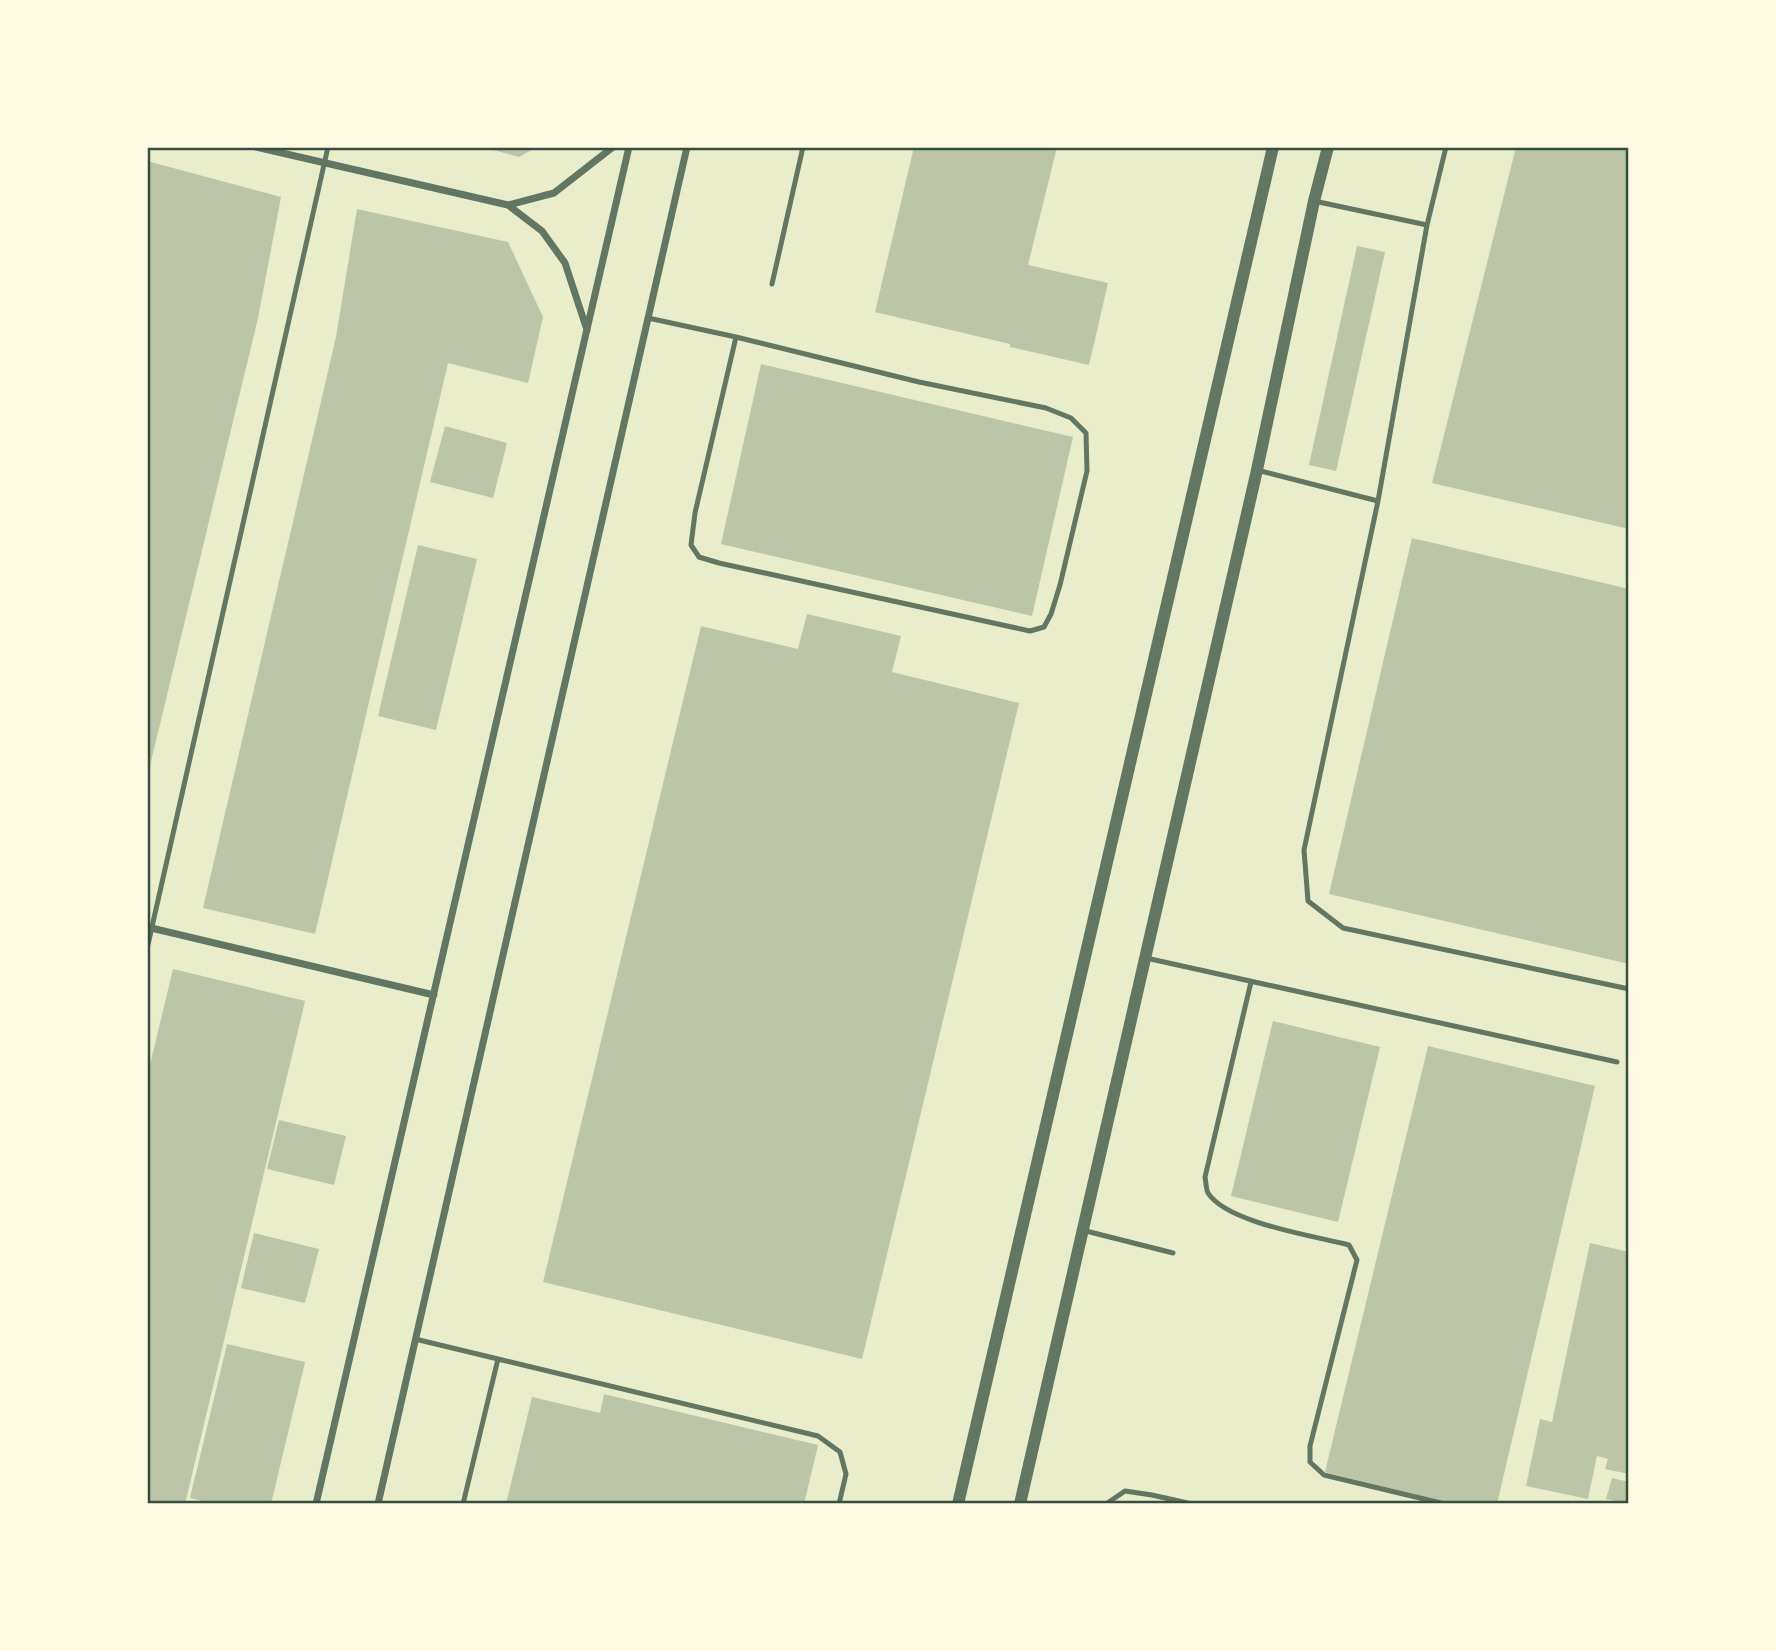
<svg xmlns="http://www.w3.org/2000/svg" width="1776" height="1651" font-family="Manrope,sans-serif">
	<style>
		.building { fill: #bcc5a7 }
		.lines { fill: none; stroke-linecap: round; stroke-linejoin: round }
		.service { stroke: #617663; stroke-width: 5 }
		.minor { stroke: #617663; stroke-width: 7 }
		.tertiary { stroke: #617663; stroke-width: 12 }
		.neatline { fill: none; stroke: #344e41; stroke-width: 2.5 }
	</style>
	<rect width="100%" height="100%" fill="#e9edc9"/>
	<!-- building -->
	<path class="building" d="M482 147H537L519 157Z
		M914 147H1057L1028 265 1108 283 1089 365 1010 347V344L875 312Z
		M1516 147H1629V529L1432 483Z
		M147 161 281 197 258 318 148 774Z
		M357 209 508 242 543 317 528 383 448 363 315 934 203 908 336 337Z
		M1357 246 1385 252 1336 471 1309 465Z
		M761 364 1073 437 1032 616 721 544Z
		M445 426 507 443 493 498 430 482Z
		M1412 538 1629 589V964L1329 894Z
		M418 545 477 559 436 730 378 716Z
		M807 614 901 636 892 672 1019 703 862 1359 543 1282 701 626 798 649Z
		M173 969 305 1001 185 1504H147V1077Z
		M1273 1021 1380 1047 1338 1222 1231 1196Z
		M1428 1046 1595 1086 1497 1504H1454L1325 1472Z
		M279 1120 346 1136 334 1185 267 1169Z
		M254 1233 319 1249 305 1303 241 1288Z
		M1590 1243 1629 1252V1474L1605 1469 1608 1459 1597 1456 1588 1499 1526 1486 1540 1419 1552 1422Z
		M227 1344 305 1362 271 1504H214L190 1498Z
		M604 1394 818 1445 804 1504H506L532 1397 600 1413Z
		M1612 1478 1629 1482V1504L1606 1499Z"/>
	<g class="lines">
		<!-- service -->
		<path class="service" d="M1446 147 1427 225 1378 501 1304 850 1308 901 1343 928 1629 989
			M1314 201 1427 225
			M772 284 803 147
			M648 318 736 337 919 382 1046 408 1071 418 1086 433 1087 471 1060 585 1051 614 1044 627 1030 631 719 563 699 557 691 545 695 513 736 337
			M1257 470 1378 501
			M147 949 328 147
			M1146 958 1617 1062
			M1251 982 1205 1177C1206 1182 1206 1189 1208 1193 1227 1223 1315 1236 1349 1245L1357 1260 1310 1446V1462L1324 1475 1445 1504
			M1082 1230 1173 1253
			M415 1339 818 1436 840 1452 846 1474 839 1504
			M463 1504 498 1359
			M1106 1504 1125 1491 1152 1495 1192 1504"/>
		<!-- minor -->
		<path class="minor" d="M256 147 508 205 542 231 565 263 587 330
			M508 205 554 193 613 147
			M147 927 434 995
			M316 1504 629 147
			M378 1504 687 147"/>
		<!-- tertiary -->
		<path class="tertiary" d="M958 1504 1273 147
			M1020 1504 1257 470 1314 201 1328 147"/>
	</g>
	<!-- border -->
	<rect width="1776" height="1651" fill="none" stroke="#fefae0" stroke-width="298"/>
	<rect x="149" y="149" width="1478" height="1353" class="neatline"/>
</svg>
